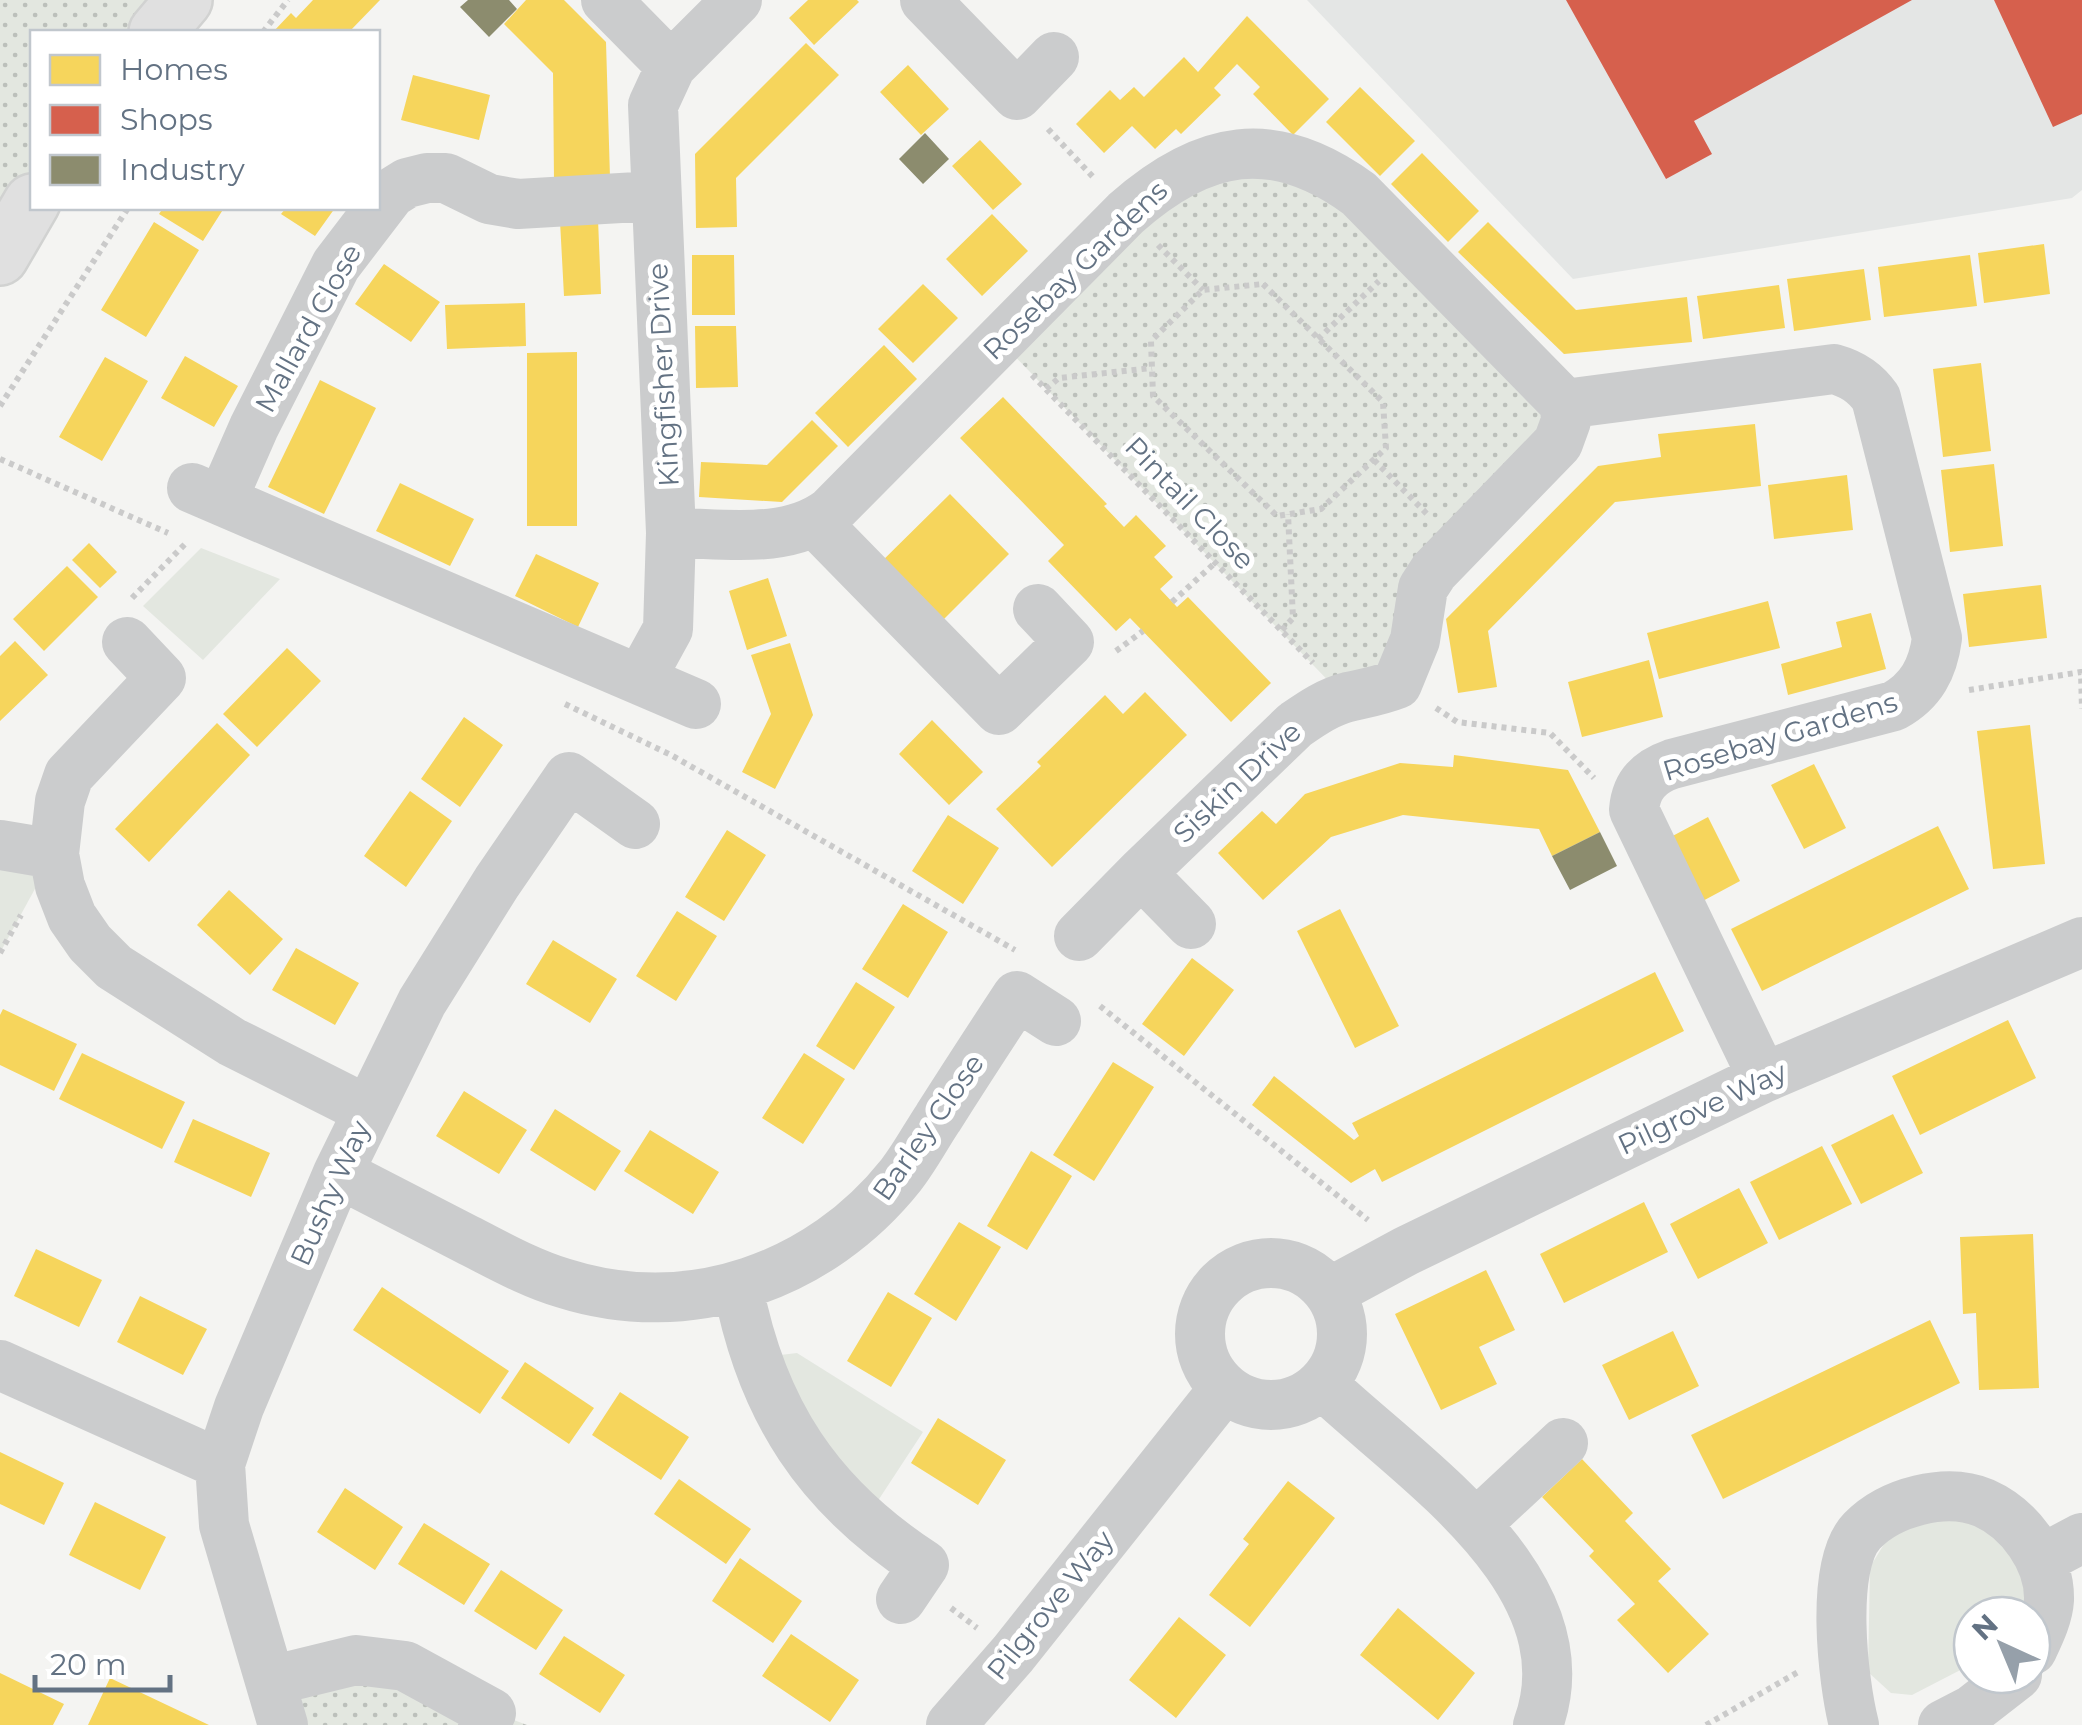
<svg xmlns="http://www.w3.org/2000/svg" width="2082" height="1725" font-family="Montserrat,sans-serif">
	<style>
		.built { fill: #e4e6e5 }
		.grass { fill: #e3e7e0 }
		.park { fill: url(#park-dots) }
		.homes { fill: #f6d55c }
		.shops { fill: #d6604d }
		.industry { fill: #8c8c6e }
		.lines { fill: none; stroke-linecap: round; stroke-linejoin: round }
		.major-casing { stroke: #d1d2d1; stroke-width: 60 }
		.path { stroke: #cacaca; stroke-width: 6; stroke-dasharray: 5 5; stroke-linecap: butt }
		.minor { stroke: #cbcccd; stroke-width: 50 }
		.major { stroke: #e0e0e0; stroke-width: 55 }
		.labels { text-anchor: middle; stroke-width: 10; stroke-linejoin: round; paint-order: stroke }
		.street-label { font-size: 28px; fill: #637283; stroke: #fff }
	</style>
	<defs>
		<pattern id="park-dots" width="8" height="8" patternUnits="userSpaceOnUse" patternTransform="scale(2.5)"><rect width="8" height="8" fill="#e3e7e0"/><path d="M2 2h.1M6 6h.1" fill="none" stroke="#bcc0bb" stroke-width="1.8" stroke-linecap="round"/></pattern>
	</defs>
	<rect width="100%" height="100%" fill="#f4f4f2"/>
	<!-- built -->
	<path class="built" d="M1307 0H2082V190L2072 198 1573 279Z"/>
	<!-- grass -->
	<path class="grass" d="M201 548 280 579 203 660 143 606Z
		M0 845 54 854 1 951 0 950Z
		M797 1353 923 1432 864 1522 755 1358Z
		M1943 1513C1959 1519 1989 1525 2001 1537 2023 1558 2032 1587 2021 1615H1972V1664L1912 1695 1891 1693 1868 1672 1870 1567 1886 1541 1905 1527Z"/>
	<!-- park -->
	<path class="park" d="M0 0H184L157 32H32V202L0 257Z
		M1278 156 1565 403 1415 640 1345 698 1000 341 1126 213Z
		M356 1660 527 1725H283L270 1681Z"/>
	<!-- homes -->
	<path class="homes" d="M313 0H380L349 32H273L291 13 296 18Z
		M526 0H564L606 42 610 178 554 181 553 73 504 24Z
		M808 0H857L859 2 814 45 789 18Z
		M1247 16 1329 99 1293 135 1253 94 1260 87 1237 64 1214 88 1221 95 1181 134 1176 129 1155 149 1132 126 1104 153 1076 124 1110 90 1120 100 1134 87 1144 97 1184 57 1198 72Z
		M806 43 839 75 736 178 737 227 696 228 695 154Z
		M908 65 949 109 921 135 880 92Z
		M413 75 490 95 479 140 401 120Z
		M1360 87 1415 141 1380 176 1326 122Z
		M980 140 1022 184 993 210 952 166Z
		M1422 153 1479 211 1448 242 1391 184Z
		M163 208H224L203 241 159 214Z
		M286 208H335L315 236 281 214Z
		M992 214 1028 251 982 296 946 259Z
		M598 219 601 294 564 296 560 221Z
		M154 222 199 250 146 337 101 310Z
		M1488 222 1576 310 1687 297 1692 342 1564 354 1458 252Z
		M2044 244 2050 294 1984 303 1978 253Z
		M692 255H734L735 315H692Z
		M1970 255 1977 306 1884 317 1878 267Z
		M384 264 440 302 411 342 355 304Z
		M1864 269 1871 320 1794 331 1787 279Z
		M923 284 958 318 913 363 878 329Z
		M1779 285 1785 328 1703 339 1697 296Z
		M525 303 526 346 447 349 445 305Z
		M695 326H736L738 387 696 388Z
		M884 345 917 379 848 447 815 413Z
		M577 352V526H527V353Z
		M185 356 238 386 214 427 161 398Z
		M105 357 148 381 102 461 59 437Z
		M1981 363 1991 451 1943 457 1933 369Z
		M320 380 376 408 324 514 268 487Z
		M1003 397 1107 504 1104 506 1124 527 1136 515 1166 546 1154 557 1173 577 1160 589 1177 607 1188 597 1271 683 1231 722 1130 618 1116 631 1048 561 1064 545 960 438Z
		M812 420 838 446 782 502 699 497 701 462 767 465Z
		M1755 424 1761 486 1615 502 1488 631 1497 687 1458 693 1446 619 1598 466 1661 457 1658 434Z
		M1994 464 2003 546 1950 552 1941 470Z
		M1847 475 1853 530 1774 539 1768 485Z
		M400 483 474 519 450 566 376 531Z
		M950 494 1009 554 930 633 870 573Z
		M89 543 117 572 100 588 72 560Z
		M536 554 599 583 578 627 515 596Z
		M67 566 98 597 44 651 13 619Z
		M768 578 787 636 747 650 729 591Z
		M2041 585 2047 638 1969 647 1963 594Z
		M1768 601 1780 648 1659 679 1647 633Z
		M1871 613 1886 669 1788 695 1781 664 1842 647 1836 622Z
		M15 641 48 675 0 721V656Z
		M790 643 813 715 775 789 742 772 771 714 751 655Z
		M287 648 321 681 257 747 223 714Z
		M1649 660 1663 717 1582 737 1568 682Z
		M1145 692 1187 735 1052 867 996 809 1041 766 1037 762 1105 695 1123 714Z
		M464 717 503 745 460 807 421 779Z
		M932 720 983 772 949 805 899 754Z
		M217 723 250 755 149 862 115 829Z
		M2030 725 2045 864 1993 869 1977 731Z
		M1454 755 1568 770 1600 832 1552 856 1539 829 1403 815 1331 837 1263 900 1218 853 1262 811 1276 824 1305 794 1400 763 1453 767Z
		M1814 764 1846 828 1804 849 1771 785Z
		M410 791 452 821 406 887 364 856Z
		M948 815 999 848 963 904 912 871Z
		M1708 817 1740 881 1699 903 1667 839Z
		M1938 826 1969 889 1762 991 1731 929Z
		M727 830 766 855 724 921 685 897Z
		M229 890 283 939 250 975 197 925Z
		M903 904 948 932 908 998 862 969Z
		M1340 909 1399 1026 1355 1048 1297 931Z
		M677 911 717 936 676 1001 636 976Z
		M553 940 617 979 590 1023 526 984Z
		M296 948 359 983 335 1025 272 990Z
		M1192 958 1234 990 1184 1056 1142 1024Z
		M1655 972 1684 1031 1382 1182 1375 1169 1351 1183 1252 1105 1274 1076 1354 1140 1359 1136 1352 1123Z
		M856 982 895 1007 854 1070 816 1046Z
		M3 1009 77 1044 54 1091 0 1065V1015Z
		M2008 1020 2036 1078 1920 1135 1892 1076Z
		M82 1053 185 1102 162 1149 59 1099Z
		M804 1053 845 1079 803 1144 762 1118Z
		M1113 1062 1154 1087 1094 1181 1053 1155Z
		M464 1091 527 1130 499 1174 436 1136Z
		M555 1109 621 1151 595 1191 530 1150Z
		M1893 1114 1923 1173 1861 1204 1831 1145Z
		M193 1119 270 1153 251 1197 174 1162Z
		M650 1130 719 1172 693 1214 624 1171Z
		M1822 1146 1852 1204 1779 1240 1750 1182Z
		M1031 1151 1072 1176 1027 1250 987 1226Z
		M1739 1188 1768 1243 1698 1279 1670 1224Z
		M1644 1202 1668 1252 1564 1303 1540 1254Z
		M959 1222 1001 1247 956 1321 914 1294Z
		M2033 1234 2039 1388 1979 1390 1976 1313 1963 1314 1960 1237Z
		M36 1249 102 1280 79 1327 14 1296Z
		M1486 1270 1515 1330 1479 1347 1497 1384 1441 1410 1395 1314Z
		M382 1287 509 1371 480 1414 353 1330Z
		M888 1292 932 1318 891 1387 847 1361Z
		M140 1296 207 1329 183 1375 117 1342Z
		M1930 1320 1960 1383 1723 1499 1691 1435Z
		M1673 1331 1699 1386 1629 1420 1602 1365Z
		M525 1362 594 1408 569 1444 501 1398Z
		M620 1392 689 1437 661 1480 592 1435Z
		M938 1418 1006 1460 978 1505 911 1463Z
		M0 1452 64 1483 44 1525 0 1504Z
		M1582 1459 1633 1513 1625 1521 1671 1569 1658 1581 1709 1634 1668 1673 1617 1620 1635 1604 1589 1556 1594 1551 1542 1497Z
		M679 1479 751 1529 726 1564 654 1514Z
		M1288 1481 1335 1518 1250 1627 1209 1595 1249 1544 1243 1539Z
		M345 1488 403 1527 375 1570 317 1532Z
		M95 1502 166 1537 140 1590 69 1555Z
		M424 1523 490 1564 464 1605 398 1564Z
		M740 1558 802 1601 773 1643 712 1601Z
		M501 1570 563 1610 536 1650 474 1611Z
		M1398 1608 1475 1673 1438 1720 1360 1655Z
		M1179 1617 1226 1655 1176 1718 1129 1680Z
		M791 1634 859 1680 830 1722 762 1676Z
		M564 1636 625 1675 600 1713 539 1674Z
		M0 1673 64 1704 53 1725H0Z
		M110 1678 148 1696 209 1725H88Z"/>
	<!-- shops -->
	<path class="shops" d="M1566 0H1912L1694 121 1712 154 1666 179Z
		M1994 0H2082V114L2053 127Z"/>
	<!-- industry -->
	<path class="industry" d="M468 0H509L517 9 489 37 460 7Z
		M925 133 949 159 923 184 899 159Z
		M1600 832 1617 866 1570 890 1552 856Z"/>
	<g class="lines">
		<!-- major casing -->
		<g class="major-casing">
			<path id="major" d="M157 32 184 0
				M0 257 32 202"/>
		</g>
		<!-- path -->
		<path class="path" d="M263 32 288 0
			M1048 129 1094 178
			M1158 245 1203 290
			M1263 284 1383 402 1386 448 1321 509 1277 516 1153 396 1151 341 1203 290Z
			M1318 339 1379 281
			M1032 375 1313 663
			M1046 389 1059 378 1152 368
			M0 406 128 208
			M0 459 168 533
			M1374 460 1427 514
			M132 598 187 542
			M1172 602 1216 562
			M1282 630 1293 618 1288 514
			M1116 651 1143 631
			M1969 690 2081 672 2082 709
			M565 704 671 755 1015 950
			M1436 708 1457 722 1550 733 1594 778
			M0 953 21 915
			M1100 1006 1368 1220
			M951 1608 977 1628
			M1706 1725 1800 1671"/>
		<!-- minor -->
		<path class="minor" d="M606 0 671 66
			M925 0 1017 95 1054 57
			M192 488 696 704
			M222 500 254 427 336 265 391 193 407 183 427 178H446L489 199 518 204 655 196
			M816 523 999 710 1069 642 1038 609
			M671 533C723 533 786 545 830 512L1126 213C1203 145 1273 131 1359 194L1565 404
			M127 642 161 678 69 775 60 801 54 854 60 886 72 917 90 943 114 967 232 1042 367 1110
			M640 680 668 629 671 533 653 105 671 66 737 0
			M0 845 54 854
			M1141 873 1295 725C1311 714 1328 702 1348 697 1366 693 1379 691 1397 684L1415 640 1423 588 1434 571 1558 443 1566 421 1565 404 1834 369C1852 374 1865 382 1876 398L1937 638C1933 669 1921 691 1894 706L1672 764C1649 772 1636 785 1634 810L1763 1078
			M1079 936 1141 873 1191 924
			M338 1173C380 1195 423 1217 466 1239 498 1255 529 1273 563 1283 689 1323 820 1277 901 1175 915 1157 926 1136 938 1118 964 1077 990 1037 1017 996L1056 1021
			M1200 1334a71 71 0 1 1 142 0a71 71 0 1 1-142 0Z
			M738 1287C762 1411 818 1496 924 1565L901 1599
			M1330 1292 1406 1251 1763 1078 2082 942
			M0 1365 220 1464
			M1323 1385C1410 1468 1590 1582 1538 1725
			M1477 1523 1563 1443
			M2042 1559 2082 1538
			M270 1681 356 1660 405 1666 491 1713 483 1725
			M283 1725 224 1525 220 1464 239 1407 338 1173 422 1002 497 882 569 777 635 824
			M951 1725 1013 1654 1223 1390
			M1854 1725C1843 1682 1829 1565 1862 1531 1890 1502 1946 1487 1984 1503 2020 1519 2050 1560 2049 1600 2048 1617 2039 1635 2032 1650
			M1943 1725 1972 1710 2017 1675"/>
		<!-- major -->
		<use href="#major" class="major"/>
	</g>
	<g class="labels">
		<!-- street labels -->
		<g class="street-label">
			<text transform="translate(1075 270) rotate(-44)" y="10">Rosebay Gardens</text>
			<text transform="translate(308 328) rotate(-61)" y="10">Mallard Close</text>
			<text transform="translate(663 375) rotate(-93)" y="10">Kingfisher Drive</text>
			<text transform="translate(1190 503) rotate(46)" y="10">Pintail Close</text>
			<text transform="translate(1780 736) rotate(-17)" y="10">Rosebay Gardens</text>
			<text transform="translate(1237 782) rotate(-43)" y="10">Siskin Drive</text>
			<text transform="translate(1702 1108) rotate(-25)" y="10">Pilgrove Way</text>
			<text transform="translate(928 1127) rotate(-55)" y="10">Barley Close</text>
			<text transform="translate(330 1193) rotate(-66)" y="10">Bushy Way</text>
			<text transform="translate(1050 1605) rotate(-51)" y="10">Pilgrove Way</text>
		</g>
	</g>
	<!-- legend -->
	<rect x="30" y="30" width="350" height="180" fill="#ffffff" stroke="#c1c7cd" stroke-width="2.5"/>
	<rect x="50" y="55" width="50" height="30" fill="#f6d55c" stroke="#c1c7cd" stroke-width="2.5"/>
	<text x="120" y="80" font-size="30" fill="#637283">Homes</text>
	<rect x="50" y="105" width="50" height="30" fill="#d6604d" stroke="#c1c7cd" stroke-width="2.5"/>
	<text x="120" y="130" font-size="30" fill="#637283">Shops</text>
	<rect x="50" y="155" width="50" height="30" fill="#8c8c6e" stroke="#c1c7cd" stroke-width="2.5"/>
	<text x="120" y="180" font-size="30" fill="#637283">Industry</text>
	<!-- north arrow -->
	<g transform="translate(2002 1645) rotate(316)"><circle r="48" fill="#ffffff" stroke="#c1c7cd" stroke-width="2.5"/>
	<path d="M0-8L18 38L0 25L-18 38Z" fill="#96a0aa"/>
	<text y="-15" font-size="28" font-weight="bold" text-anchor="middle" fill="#637283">N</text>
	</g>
	<!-- scale -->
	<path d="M35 1675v15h135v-15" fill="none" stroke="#637283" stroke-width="5"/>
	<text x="50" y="1675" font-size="30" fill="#637283" stroke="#ffffff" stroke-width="8" paint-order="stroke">20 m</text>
</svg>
